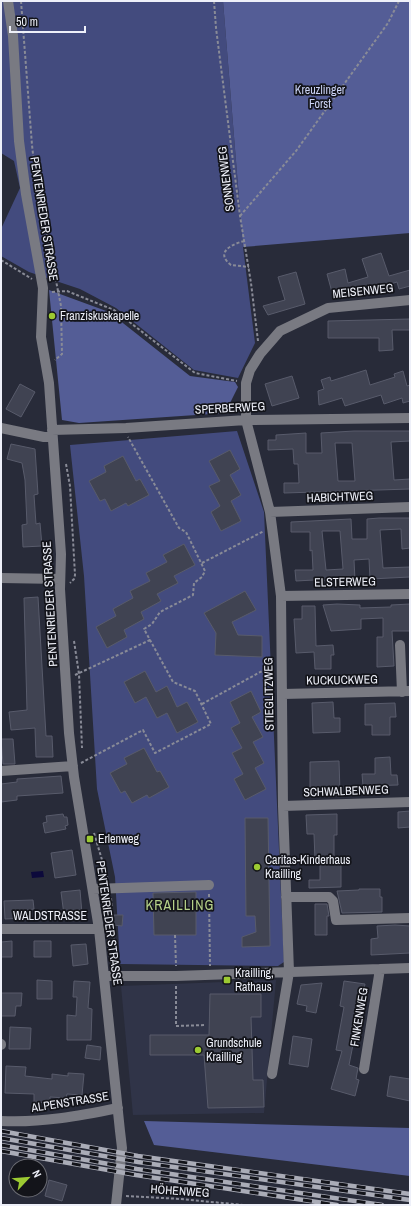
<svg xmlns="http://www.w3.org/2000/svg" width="411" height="1206" font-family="'Archivo Narrow',sans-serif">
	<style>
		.built { fill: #303448 }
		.green { fill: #434b7e }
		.forest { fill: #545d96 }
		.water { fill: #0c093b }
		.building { fill: #404352; stroke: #585b6b; fill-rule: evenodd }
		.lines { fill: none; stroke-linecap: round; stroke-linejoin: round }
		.path { stroke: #898b97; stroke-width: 2; stroke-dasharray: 3 2; stroke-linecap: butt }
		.minor { stroke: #797a82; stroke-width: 10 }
		.rail-casing { stroke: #aaacb7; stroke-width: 4.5 }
		.rail { stroke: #13141a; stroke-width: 3; stroke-dasharray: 9; stroke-linecap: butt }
		.poi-dot { fill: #9cca32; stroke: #13141a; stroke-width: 1.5 }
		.labels { text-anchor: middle; stroke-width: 3.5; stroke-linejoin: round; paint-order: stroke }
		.park-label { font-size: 12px; fill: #cbd3f5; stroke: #13141a }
		.street-label { font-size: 12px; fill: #eef0f9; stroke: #13141a }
		.poi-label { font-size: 12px; fill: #eef0f9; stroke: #13141a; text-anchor: start }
		.quarter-label { font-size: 14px; letter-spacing: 1px; fill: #b6d28a; stroke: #13141a }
	</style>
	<rect width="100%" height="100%" fill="#282b39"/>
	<!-- built -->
	<path class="built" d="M276 980 264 1113 133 1115 121 986Z"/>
	<!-- green -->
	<path class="green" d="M1 1H223L243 247 255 343 238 378 194 370 116 308 80 289 29 272 1 256V229L20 188 14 161 1 153Z
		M237 431 264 512 284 962 278 966 120 964 115 877 97 789 84 576 70 445Z"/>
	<!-- forest -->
	<path class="forest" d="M223 1H410V233L243 247Z
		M49 290 109 312 190 376 235 382 238 387 225 413 79 423 62 420Z
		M144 1121 410 1128V1176L154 1145Z"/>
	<!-- water -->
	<path class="water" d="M43 871 44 877 32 878 31 872Z"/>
	<!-- building -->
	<path class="building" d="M381 253 389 276 410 270V286L399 289 397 282 371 290V288L358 292V290L333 296 327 274 345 269 348 283 368 277 362 259Z
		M296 272 305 304 268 315 263 306 285 300 278 277Z
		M410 319V330H392L393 350 379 351V338H328V321Z
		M366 370 370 385 395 377 394 374 403 371 407 386 410 385V401L403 403 402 398 384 404 381 395 345 406 342 398 319 405 318 391 324 389 321 380 330 377 331 381Z
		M292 376 299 398 272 406 265 384Z
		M20 384 35 392 21 417 6 409Z
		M354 431H410V441L391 442 394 480 410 479V489L284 493V483H299L298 464H294L293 449 268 450V440H276V435L306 433V453H322L321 433ZM335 443H352L355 481H338Z
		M11 444 35 449 38 494 34 495 36 524 40 523 42 546 23 547 22 525 27 524 25 480 22 463 7 459Z
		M230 450 240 469 230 475 241 495 231 501 241 521 221 531 211 512 220 506 209 486 220 481 209 461Z
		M123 456 136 481 140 479 149 495 128 506 126 503 111 511 105 499 100 501 89 481 106 472 104 466Z
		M379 518H410V548L402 549 401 529 380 530 383 568 410 567V577L370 579 369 559 354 560 355 580 316 581 315 578 314 580 296 581 295 570H313L312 550 310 551V532H291V522L351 519 352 539H367V519ZM322 531H340L343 569 326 570Z
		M184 544 195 565 174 576 178 583 157 594 161 601 141 612 144 619 124 630 127 637 107 648 96 627 116 616 113 609 133 598 130 591 150 581 146 573 167 562 163 555Z
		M245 591 256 610 232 622 238 635 262 636V657L215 655 216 633 204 613Z
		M38 597 46 736H52L53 757H36L35 728 11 730 9 712 27 710 24 598Z
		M337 604 360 605V608L391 607V605L410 604V631H392L394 666 377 667V637H383V618L361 619V629L331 631 323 605Z
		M302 606H315L316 646 333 645 334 655H331V669H315L314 652 296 653 294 619H302Z
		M145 671 156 692 167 686 177 707 187 702 198 722 177 733 167 713 157 718 146 697 135 703 124 682Z
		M251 691 261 712 252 717 263 737 253 742 264 763 255 768 266 789 245 800 234 779 243 774 232 753 242 748 231 728 240 723 230 702Z
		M333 702 334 718H340V732L313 733 312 703Z
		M395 703 396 717H390V735H372V725H365V704Z
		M1 739H13L15 764H3Z
		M144 748 157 772 160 771 169 787 149 798 147 795 132 803 125 791 121 793 110 773 127 764 124 758Z
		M390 757 391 775H397L398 785 363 786 362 774H375V758Z
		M339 761 340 793 310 794V762Z
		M61 776 63 793 17 796V800L1 802V784L17 782V779Z
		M410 811V827L398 828V812Z
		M63 814 64 817H67L68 825 65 826 66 829 45 833 43 823 47 822 46 816Z
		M337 814V835H334V858H341V887L309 888V880H320V859L315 860 314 834H307L306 815Z
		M245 818H268L270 946 242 947V937L256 932 255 916H246Z
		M72 850 76 875 55 878 51 853Z
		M359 889H380V897H382V912L342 913 337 891 359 890Z
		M80 890 82 914 64 915 61 892Z
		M196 892V935H154L153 893Z
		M33 900 34 909 27 910 28 918 5 919 4 901Z
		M315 904H327L329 916H327V935H315Z
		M114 915H123L122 926 113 925Z
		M395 925 410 926V953L371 955V939L378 938 377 926Z
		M12 941V957H1V942Z
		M34 941H51V957H34Z
		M86 944 88 964 73 966 71 945Z
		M37 980 52 981V999H37Z
		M74 981 90 982 88 1008 92 1009 91 1040H67V1015L76 1016 77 997H73Z
		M344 981 365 984 349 1065 358 1068 356 1079 359 1080 355 1096 331 1089 342 1051 336 1050 344 1007 340 1006Z
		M322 983 316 1013 306 1011 307 1006 297 1004 301 985Z
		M1 993H22L21 1006H16L15 1016H1Z
		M210 994H261V1017H251L253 1080H263L264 1107 208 1108 204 1055H150V1035H209Z
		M10 1027 31 1028 30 1049H9Z
		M293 1036 312 1039 308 1067 289 1064Z
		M87 1045 101 1047 100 1060 85 1058Z
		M6 1066 26 1067 25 1076 52 1079V1074L68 1076V1073L84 1074 82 1095 67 1094 66 1098 50 1097V1103L34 1102V1094L5 1093Z
		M390 1076 410 1079V1101L387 1096Z
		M49 1180 67 1185 62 1201 45 1196Z"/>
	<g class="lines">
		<!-- path -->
		<path class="path" d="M21 1 32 145 36 180 61 306 62 354 55 360
			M214 1 216 28 240 216 251 283 258 341
			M240 216 296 151 388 23 399 1
			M244 241C233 244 214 252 231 265L249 267
			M1 260 32 279
			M52 292 67 291 114 310 195 373 237 381
			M66 464 70 486 75 575 74 579 70 583
			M202 563 264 531
			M74 641 79 674 82 748
			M75 675 150 640
			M202 704 273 665
			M81 763 143 730 155 753 211 724 195 691 173 682 144 629 152 624 160 612 193 595 194 583 202 577 205 571 186 532 179 528 128 437
			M94 833 108 880
			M209 894 210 966
			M111 898 116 968
			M175 935 176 966
			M176 986V1026L206 1025
			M126 1196 181 1199 243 1205"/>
		<!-- minor -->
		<path class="minor" d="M8 1 13 36 19 141 26 194 43 288 41 337 49 383 61 554 60 589 69 733 74 777 99 929 120 1131 122 1148 116 1205
			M1 428 44 437H52
			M52 430 126 428 246 420 410 418
			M270 512 410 507
			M1 578 60 579
			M281 596 410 594
			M400 645 402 692
			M283 694 410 691
			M1 771 73 766
			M283 806 410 802
			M93 889 209 885
			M286 897H329L333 901 336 920 410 918
			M1 929H99
			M104 976H176L410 968
			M1 1045V1044
			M364 1069 380 969
			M272 1074 289 972 283 806 281 596 270 512 246 420V383L250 370 260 354 280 331 328 308 410 300
			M1 1121C41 1123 79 1116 118 1108"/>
		<!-- rail casing -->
		<g class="rail-casing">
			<path id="rail" d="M1 1131 138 1156 410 1194
				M1 1138 138 1162 410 1200
				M1 1145 137 1169 382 1205
				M1 1151 136 1175 337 1205"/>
		</g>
		<!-- rail -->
		<use href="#rail" class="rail"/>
	</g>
	<!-- markers -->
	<g class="poi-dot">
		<circle cx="52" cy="316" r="4"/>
		<rect x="86" y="835" width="8" height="8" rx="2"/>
		<circle cx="257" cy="867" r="4"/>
		<rect x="223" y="976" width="8" height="8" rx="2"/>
		<circle cx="198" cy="1050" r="4"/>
	</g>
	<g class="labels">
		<!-- park labels -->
		<g class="park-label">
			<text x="320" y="94">Kreuzlinger<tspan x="320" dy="14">Forst</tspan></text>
		</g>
		<!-- street labels -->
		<g class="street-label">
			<text transform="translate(226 179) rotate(-97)" y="4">SONNENWEG</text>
			<text transform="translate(44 219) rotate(81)" y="4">PENTENRIEDER STRASSE</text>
			<text transform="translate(363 291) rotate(-6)" y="4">MEISENWEG</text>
			<text transform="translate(230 408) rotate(-3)" y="4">SPERBERWEG</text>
			<text transform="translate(340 497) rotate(-2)" y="4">HABICHTWEG</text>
			<text transform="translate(345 582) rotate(-1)" y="4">ELSTERWEG</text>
			<text transform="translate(50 604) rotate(-93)" y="4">PENTENRIEDER STRASSE</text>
			<text transform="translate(342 680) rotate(-1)" y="4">KUCKUCKWEG</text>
			<text transform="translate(269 694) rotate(-91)" y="4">STIEGLITZWEG</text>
			<text transform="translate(346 791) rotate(-2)" y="4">SCHWALBENWEG</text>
			<text x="50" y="920">WALDSTRASSE</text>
			<text transform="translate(109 923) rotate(82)" y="4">PENTENRIEDER STRASSE</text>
			<text transform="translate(359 1017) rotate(-81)" y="4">FINKENWEG</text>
			<text transform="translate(70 1102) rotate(-9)" y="4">ALPENSTRASSE</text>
			<text transform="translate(180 1191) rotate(4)" y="4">HÖHENWEG</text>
		</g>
		<!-- poi labels -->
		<g class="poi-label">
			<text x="60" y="320">Franziskuskapelle</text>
			<text x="98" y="843">Erlenweg</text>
			<text x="265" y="864">Caritas-Kinderhaus<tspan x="265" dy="14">Krailling</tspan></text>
			<text x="235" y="977">Krailling,<tspan x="235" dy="14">Rathaus</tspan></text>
			<text x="206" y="1047">Grundschule<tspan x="206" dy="14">Krailling</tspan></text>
		</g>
		<!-- quarter labels -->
		<g class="quarter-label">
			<text x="180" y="910">KRAILLING</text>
		</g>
	</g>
	<!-- border -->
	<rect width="411" height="1206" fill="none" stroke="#eef0f9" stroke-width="4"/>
	<!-- north arrow -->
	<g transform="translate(28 1178) rotate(64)"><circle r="19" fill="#13141a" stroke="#6b6c73"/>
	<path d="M0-3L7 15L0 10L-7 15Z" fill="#9cca32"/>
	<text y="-6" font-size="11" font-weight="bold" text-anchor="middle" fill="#eef0f9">N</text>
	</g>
	<!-- scale -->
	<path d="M10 26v6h75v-6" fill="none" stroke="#eef0f9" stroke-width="2"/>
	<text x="16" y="26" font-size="12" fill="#eef0f9" stroke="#13141a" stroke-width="3" paint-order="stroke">50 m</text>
</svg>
